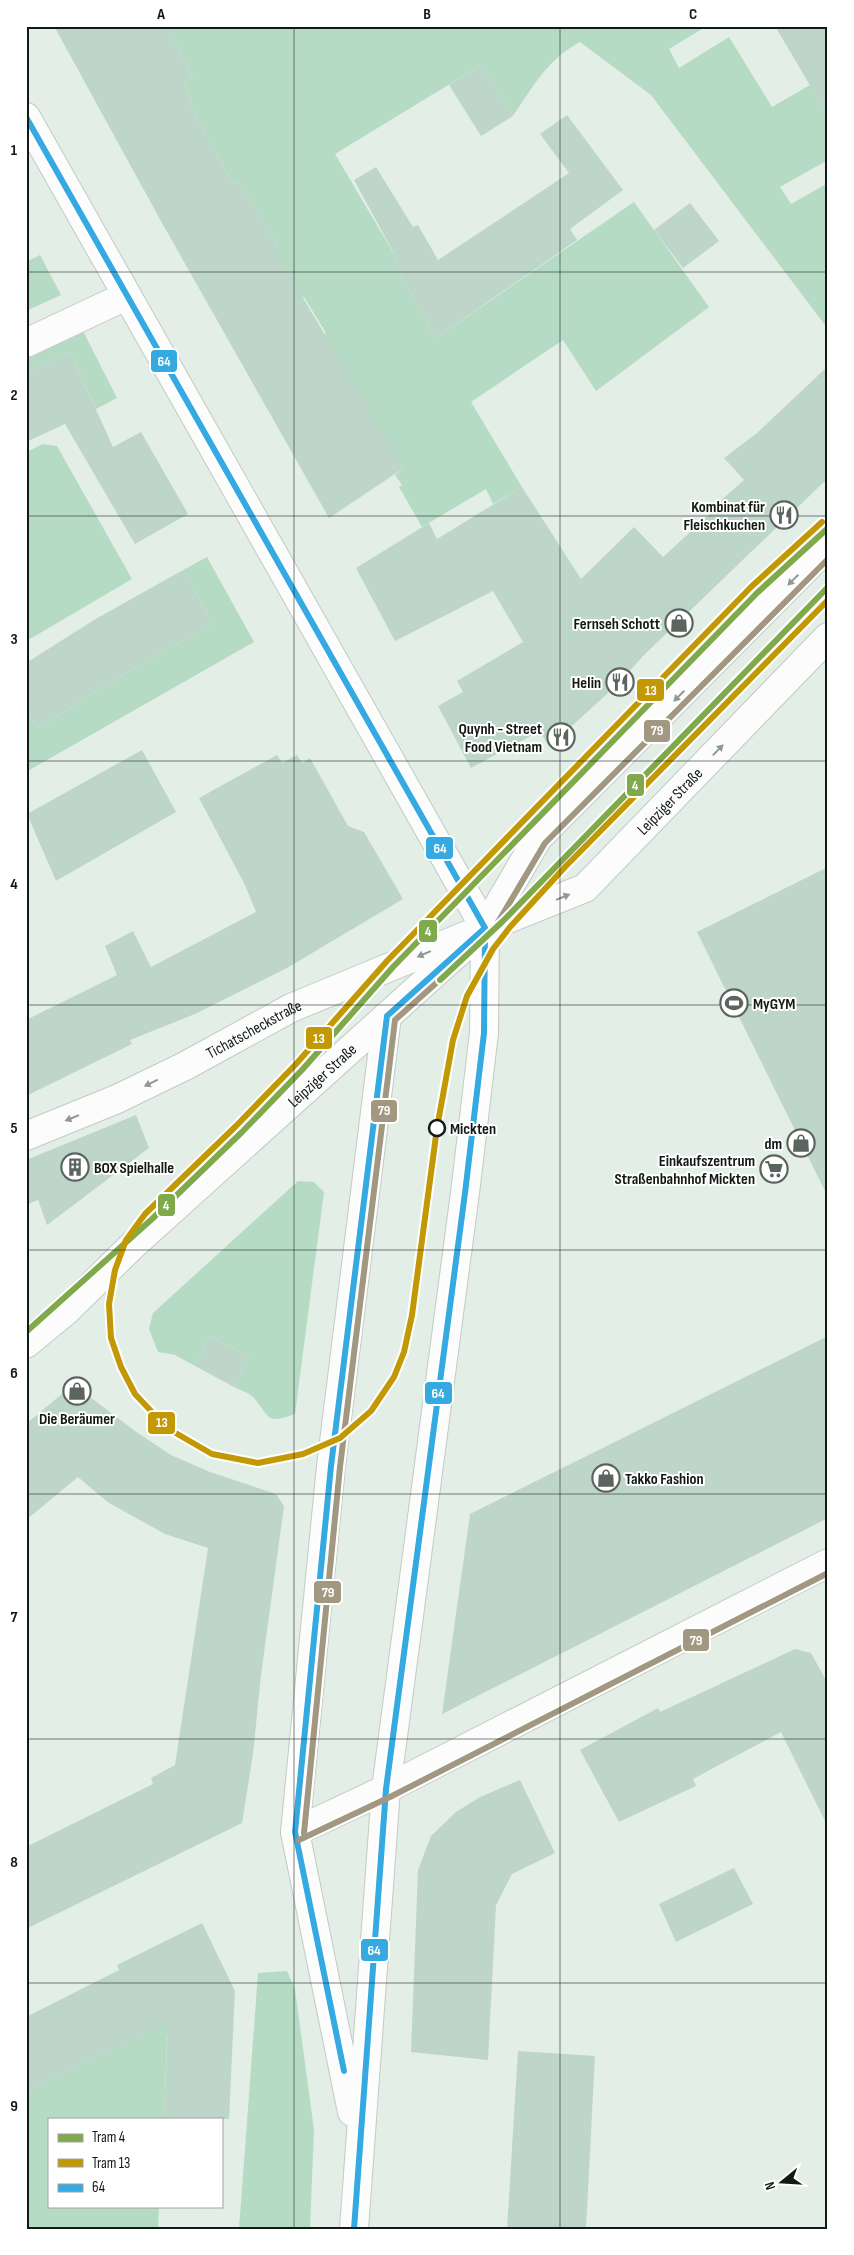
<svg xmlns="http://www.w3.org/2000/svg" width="854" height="2255" font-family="'Sofia Sans Condensed',sans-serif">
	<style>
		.green { fill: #b6dbc5 }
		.building { fill: #bed6c9 }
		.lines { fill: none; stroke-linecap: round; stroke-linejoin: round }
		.minor-casing { stroke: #c2cbc5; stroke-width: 30 }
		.tertiary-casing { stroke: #c2cbc5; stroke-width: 30 }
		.secondary-casing { stroke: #c2cbc5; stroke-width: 30 }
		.minor { stroke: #fbfcfb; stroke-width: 28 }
		.tertiary { stroke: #fbfcfb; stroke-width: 28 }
		.secondary { stroke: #fbfcfb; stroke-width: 28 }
		.bus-1-casing { stroke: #fff; stroke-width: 10 }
		.bus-2-casing { stroke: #fff; stroke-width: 10 }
		.bus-1 { stroke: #35a9e1; stroke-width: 6 }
		.bus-2 { stroke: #a29881; stroke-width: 6 }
		.tram-1-casing { stroke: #fff; stroke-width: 10 }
		.tram-2-casing { stroke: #fff; stroke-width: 10 }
		.tram-1 { stroke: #7fa94b; stroke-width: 6 }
		.tram-2 { stroke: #c29905; stroke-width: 6 }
		.oneway { fill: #929694 }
		.grid { fill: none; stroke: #121a15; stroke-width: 1; stroke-opacity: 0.55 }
		.stop-dot { fill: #fff; stroke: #121a15; stroke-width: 2.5 }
		.labels { text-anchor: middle; stroke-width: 4; stroke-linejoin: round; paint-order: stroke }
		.poi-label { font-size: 16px; font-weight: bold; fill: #121a15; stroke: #fff; text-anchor: end }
		.street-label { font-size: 16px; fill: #121a15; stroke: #fff }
		.stop-label { font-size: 16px; font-weight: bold; fill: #121a15; stroke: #fff; text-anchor: start }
		.line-badge { stroke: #fff; stroke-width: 2 }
		.badge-label { font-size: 14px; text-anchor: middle; font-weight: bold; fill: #fff }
		.neatline { fill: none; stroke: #121a15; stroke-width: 2 }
		.grid-label { font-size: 16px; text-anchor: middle; font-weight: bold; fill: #121a15 }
	</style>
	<rect width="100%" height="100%" fill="#e3eee7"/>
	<!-- green -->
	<path class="green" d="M166 26H707L669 49 679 68 729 37 772 107 810 85 828 116V160L780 187 791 204 828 183V329L651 95 580 42C547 60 534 85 513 116L481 65 335 154 397 259 393 261 436 338 634 202 709 307 596 391 563 340 471 402 522 487 493 504 486 489 422 527 399 487 402 485 395 475 404 468 317 339 326 333 304 297 298 300 269 249 277 244 239 181 233 184 188 102 192 100 184 84 193 78Z
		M40 255 61 295 26 311V262Z
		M83 331 117 398 96 409 70 352 26 372V357Z
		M43 444 57 446 132 579 30 639 26 632V452Z
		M207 557 254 642 26 772V707L38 728 124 674 213 624 183 570Z
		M298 1181 314 1182 324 1192 295 1414C266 1424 271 1419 254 1398 250 1393 240 1390 234 1387L249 1357 210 1336 195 1366 175 1355 158 1352 149 1329 153 1313Z
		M287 1971 295 1989 314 2130 310 2229H239L258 1973Z
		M177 2006 167 2038 164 2119H49V2206H159L158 2229H26V2092L151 2030 156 2015Z"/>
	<!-- building -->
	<path class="building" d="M54 26H166L193 78 184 84 192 100 188 102 233 184 239 181 277 244 273 247 404 468 329 518 162 223Z
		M775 26H828V116Z
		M481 65 513 116 481 136 449 85Z
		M567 115 623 190 570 229 577 240 436 338 393 261 397 259 354 180 376 167 413 227 418 225 438 260 569 173 540 134Z
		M690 203 719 241 683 268 654 230Z
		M70 352 113 447 141 432 188 514 135 544 65 424 26 442V372Z
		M828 366V478L643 656 620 682 549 747 540 731 471 768 438 706 463 692 457 681 523 642 493 591 395 641 356 568 429 523 437 539 522 487 581 579 634 527 663 557 712 512 710 510 744 480 724 458 757 433Z
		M183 570 213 624 124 674 38 728 26 707V663L94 620Z
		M142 750 176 812 56 881 27 814Z
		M277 755 282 763 297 755 302 763 310 758 348 826 364 832 403 899 287 968 195 1014 130 1040 132 1044 26 1096V1020L117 975 105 946 133 931 151 967 256 912 245 885 199 798Z
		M828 867V1197L697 932Z
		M136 1115 149 1148 47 1225 38 1200 26 1205V1160Z
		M210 1336 249 1357 234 1387 195 1366Z
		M828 1336V1518L442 1714 470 1514Z
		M69 1388 82 1391 135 1431 171 1455 210 1472 276 1494 284 1506 261 1675 253 1754 242 1823 26 1929V1847L153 1784 151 1778 175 1765 208 1548 165 1534 109 1503 78 1477 26 1520V1424Z
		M795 1649 811 1653 828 1684V1827L781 1732 693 1779 696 1786 619 1822 580 1750 658 1708 660 1712Z
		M520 1780 555 1853 512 1874 496 1905 488 2060 411 2052 418 1870 431 1836 456 1812 480 1797Z
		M734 1868 753 1904 676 1942 659 1904Z
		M202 1923 235 1991 229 2119H164L168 2022 26 2092V2017L119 1970 117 1965Z
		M518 2051 595 2056 586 2229H507Z"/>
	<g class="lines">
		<!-- minor casing -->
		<g class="minor-casing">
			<g id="minor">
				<path d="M26 343 126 296"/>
				<path id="s1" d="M26 1136 117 1099 185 1066 291 1008 482 929"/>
				<path d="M295 1832 386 1789 828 1563"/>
			</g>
		</g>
		<!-- tertiary casing -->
		<g class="tertiary-casing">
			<path id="tertiary" d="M26 117 485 928"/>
		</g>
		<!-- secondary casing -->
		<g class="secondary-casing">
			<g id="secondary">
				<path id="s2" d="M485 928 585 888 828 637"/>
				<path id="s3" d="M26 1344 66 1311 134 1244 485 928 538 838 828 546"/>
				<path d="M352 2112 295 1832 331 1466 387 1016"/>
				<path d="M354 2229 386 1789 465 1193 484 1033 485 928"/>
			</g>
		</g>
		<!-- minor -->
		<use href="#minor" class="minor"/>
		<!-- tertiary -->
		<use href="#tertiary" class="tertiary"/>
		<!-- secondary -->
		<use href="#secondary" class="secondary"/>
		<!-- bus-1 casing -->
		<g class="bus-1-casing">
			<path id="bus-1" d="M26 117 485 928 484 1033 465 1193 386 1789 354 2229
				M344 2071 295 1832 331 1466 387 1016 485 928"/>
		</g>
		<!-- bus-2 casing -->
		<g class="bus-2-casing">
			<path id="bus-2" d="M304 1833 340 1467 395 1020 491 934 545 843 828 559
				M299 1840 390 1797 828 1573"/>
		</g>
		<!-- bus-1 -->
		<use href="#bus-1" class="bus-1"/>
		<!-- bus-2 -->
		<use href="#bus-2" class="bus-2"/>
		<!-- tram-1 casing -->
		<g class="tram-1-casing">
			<path id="tram-1" d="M440 980 503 921 828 587
				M26 1332 152 1219 242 1132 302 1070 393 967 757 593 828 528"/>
		</g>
		<!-- tram-2 casing -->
		<g class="tram-2-casing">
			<path id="tram-2" d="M822 522 751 587 387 961 296 1064 236 1126 145 1214 126 1240 115 1270 109 1304 111 1338 121 1367 135 1394 167 1428 212 1454 258 1463 303 1454 340 1438 371 1411 394 1377 404 1352 412 1315 437 1128 453 1040 467 996 493 949 510 927 565 867 828 600"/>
		</g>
		<!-- tram-1 -->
		<use href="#tram-1" class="tram-1"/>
		<!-- tram-2 -->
		<use href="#tram-2" class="tram-2"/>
	</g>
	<!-- one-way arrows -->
	<defs><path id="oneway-solid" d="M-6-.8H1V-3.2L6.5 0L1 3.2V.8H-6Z" transform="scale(1.25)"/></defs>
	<g class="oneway">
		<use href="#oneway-solid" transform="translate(793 580) rotate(135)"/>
		<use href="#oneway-solid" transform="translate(679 696) rotate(135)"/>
		<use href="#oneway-solid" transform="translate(718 750) rotate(-46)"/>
		<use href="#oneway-solid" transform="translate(563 897) rotate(-22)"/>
		<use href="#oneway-solid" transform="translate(424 954) rotate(157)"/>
		<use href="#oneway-solid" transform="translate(151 1083) rotate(154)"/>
		<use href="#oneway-solid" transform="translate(72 1118) rotate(158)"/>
	</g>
	<!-- grid -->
	<path class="grid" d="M294 26V2229M560 26V2229M26 272H828M26 516H828M26 761H828M26 1005H828M26 1250H828M26 1494H828M26 1739H828M26 1983H828"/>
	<!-- icons -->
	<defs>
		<g id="restaurant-ring" transform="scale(1.4375)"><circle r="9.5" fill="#fff" stroke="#5b645e" stroke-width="1.5"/><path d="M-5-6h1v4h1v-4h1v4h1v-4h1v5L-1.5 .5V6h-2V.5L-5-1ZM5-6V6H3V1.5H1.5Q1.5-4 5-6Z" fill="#5b645e"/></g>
		<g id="shop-ring" transform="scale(1.4375)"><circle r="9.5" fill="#fff" stroke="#5b645e" stroke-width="1.5"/><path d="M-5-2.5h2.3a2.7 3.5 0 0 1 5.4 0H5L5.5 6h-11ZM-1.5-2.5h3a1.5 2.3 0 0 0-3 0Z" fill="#5b645e"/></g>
		<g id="stadium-ring" transform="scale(1.4375)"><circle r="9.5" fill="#fff" stroke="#5b645e" stroke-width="1.5"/><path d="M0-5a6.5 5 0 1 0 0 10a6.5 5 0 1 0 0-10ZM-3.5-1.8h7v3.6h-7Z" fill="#5b645e"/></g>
		<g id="building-ring" transform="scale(1.4375)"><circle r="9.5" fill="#fff" stroke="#5b645e" stroke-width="1.5"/><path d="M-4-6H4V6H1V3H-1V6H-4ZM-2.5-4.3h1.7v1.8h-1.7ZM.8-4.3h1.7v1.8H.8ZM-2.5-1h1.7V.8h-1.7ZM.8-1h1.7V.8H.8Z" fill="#5b645e"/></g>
		<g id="supermarket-ring" transform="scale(1.4375)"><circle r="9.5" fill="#fff" stroke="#5b645e" stroke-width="1.5"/><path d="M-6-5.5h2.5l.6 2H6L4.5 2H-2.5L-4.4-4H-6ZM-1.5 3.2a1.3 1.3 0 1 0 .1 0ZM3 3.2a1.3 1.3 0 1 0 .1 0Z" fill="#5b645e"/></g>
	</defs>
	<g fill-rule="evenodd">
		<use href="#restaurant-ring" x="784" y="515"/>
		<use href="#shop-ring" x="679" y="623"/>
		<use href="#restaurant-ring" x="620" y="682"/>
		<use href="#restaurant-ring" x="561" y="737"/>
		<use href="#stadium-ring" x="734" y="1003"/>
		<use href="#shop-ring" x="801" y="1143"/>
		<use href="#building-ring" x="75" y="1167"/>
		<use href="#supermarket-ring" x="774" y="1169"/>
		<use href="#shop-ring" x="77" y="1391"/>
		<use href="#shop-ring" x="606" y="1478"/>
	</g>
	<!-- markers -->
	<circle class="stop-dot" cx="437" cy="1128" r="8"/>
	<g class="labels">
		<!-- poi labels -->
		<g class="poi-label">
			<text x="765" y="512">Kombinat für<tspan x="765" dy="18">Fleischkuchen</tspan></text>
			<text x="660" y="629">Fernseh Schott</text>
			<text x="601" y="688">Helin</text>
			<text x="542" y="734">Quynh - Street<tspan x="542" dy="18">Food Vietnam</tspan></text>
			<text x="753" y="1009" text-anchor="start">MyGYM</text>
			<text x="782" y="1149">dm</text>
			<text x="755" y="1166">Einkaufszentrum<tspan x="755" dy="18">Straßenbahnhof Mickten</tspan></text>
			<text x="94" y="1173" text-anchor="start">BOX Spielhalle</text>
			<text x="77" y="1424" text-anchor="middle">Die Beräumer</text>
			<text x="625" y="1484" text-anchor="start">Takko Fashion</text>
		</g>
		<!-- street labels -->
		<g class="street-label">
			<text dy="6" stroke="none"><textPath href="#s2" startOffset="229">Leipziger Straße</textPath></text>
			<text dy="6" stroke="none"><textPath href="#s1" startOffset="252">Tichatscheckstraße</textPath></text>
			<text dy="6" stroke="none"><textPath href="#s3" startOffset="400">Leipziger Straße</textPath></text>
		</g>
		<!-- stop labels -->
		<g class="stop-label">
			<text x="450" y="1134">Mickten</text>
		</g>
	</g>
	<g class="line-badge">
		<rect x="150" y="349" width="28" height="24" rx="5" fill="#35a9e1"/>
		<rect x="636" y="678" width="29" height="24" rx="5" fill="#c29905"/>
		<rect x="643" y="719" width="28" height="24" rx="5" fill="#a29881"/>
		<rect x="626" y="773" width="19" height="24" rx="5" fill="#7fa94b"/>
		<rect x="425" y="836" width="29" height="24" rx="5" fill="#35a9e1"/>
		<rect x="418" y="919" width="20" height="24" rx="5" fill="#7fa94b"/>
		<rect x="305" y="1026" width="28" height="24" rx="5" fill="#c29905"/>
		<rect x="370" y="1099" width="28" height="24" rx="5" fill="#a29881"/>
		<rect x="157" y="1193" width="19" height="24" rx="5" fill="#7fa94b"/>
		<rect x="424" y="1381" width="29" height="24" rx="5" fill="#35a9e1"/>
		<rect x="147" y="1411" width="29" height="24" rx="5" fill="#c29905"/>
		<rect x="313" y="1580" width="29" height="24" rx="5" fill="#a29881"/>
		<rect x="682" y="1628" width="28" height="24" rx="5" fill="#a29881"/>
		<rect x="360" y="1938" width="29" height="24" rx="5" fill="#35a9e1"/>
	</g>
	<g class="badge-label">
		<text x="164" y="366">64</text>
		<text x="651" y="695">13</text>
		<text x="657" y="735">79</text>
		<text x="635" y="790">4</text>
		<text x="440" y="853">64</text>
		<text x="428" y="936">4</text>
		<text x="319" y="1043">13</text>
		<text x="384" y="1115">79</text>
		<text x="166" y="1210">4</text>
		<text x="438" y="1398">64</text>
		<text x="162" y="1427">13</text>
		<text x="328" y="1597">79</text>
		<text x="696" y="1645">79</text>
		<text x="374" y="1955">64</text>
	</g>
	<!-- border -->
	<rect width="854" height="2255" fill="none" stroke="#ffffff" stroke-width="55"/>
	<!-- legend -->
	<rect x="48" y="2118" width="175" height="90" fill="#ffffff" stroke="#a0a3a1"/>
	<rect x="58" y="2134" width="25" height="8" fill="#7fa94b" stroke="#a0a3a1"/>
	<text x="92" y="2142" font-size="15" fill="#121a15">Tram 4</text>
	<rect x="58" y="2159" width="25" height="8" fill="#c29905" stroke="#a0a3a1"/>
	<text x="92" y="2168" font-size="15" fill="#121a15">Tram 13</text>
	<rect x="58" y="2184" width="25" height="8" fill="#35a9e1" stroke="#a0a3a1"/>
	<text x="92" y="2192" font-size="15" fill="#121a15">64</text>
	<!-- north arrow -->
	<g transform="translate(782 2182) rotate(252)" stroke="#ffffff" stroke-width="4" paint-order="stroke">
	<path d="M0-4L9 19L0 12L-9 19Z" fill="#121a15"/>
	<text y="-8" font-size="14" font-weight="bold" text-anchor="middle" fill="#121a15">N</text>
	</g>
	<rect x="28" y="28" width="798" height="2200" class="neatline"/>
	<g class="grid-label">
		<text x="161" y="19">A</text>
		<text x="427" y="19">B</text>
		<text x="693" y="19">C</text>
		<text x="14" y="155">1</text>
		<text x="14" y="400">2</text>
		<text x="14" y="644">3</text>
		<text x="14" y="889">4</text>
		<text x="14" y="1133">5</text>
		<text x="14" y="1378">6</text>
		<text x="14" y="1622">7</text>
		<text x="14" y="1867">8</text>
		<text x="14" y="2111">9</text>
	</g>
</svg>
